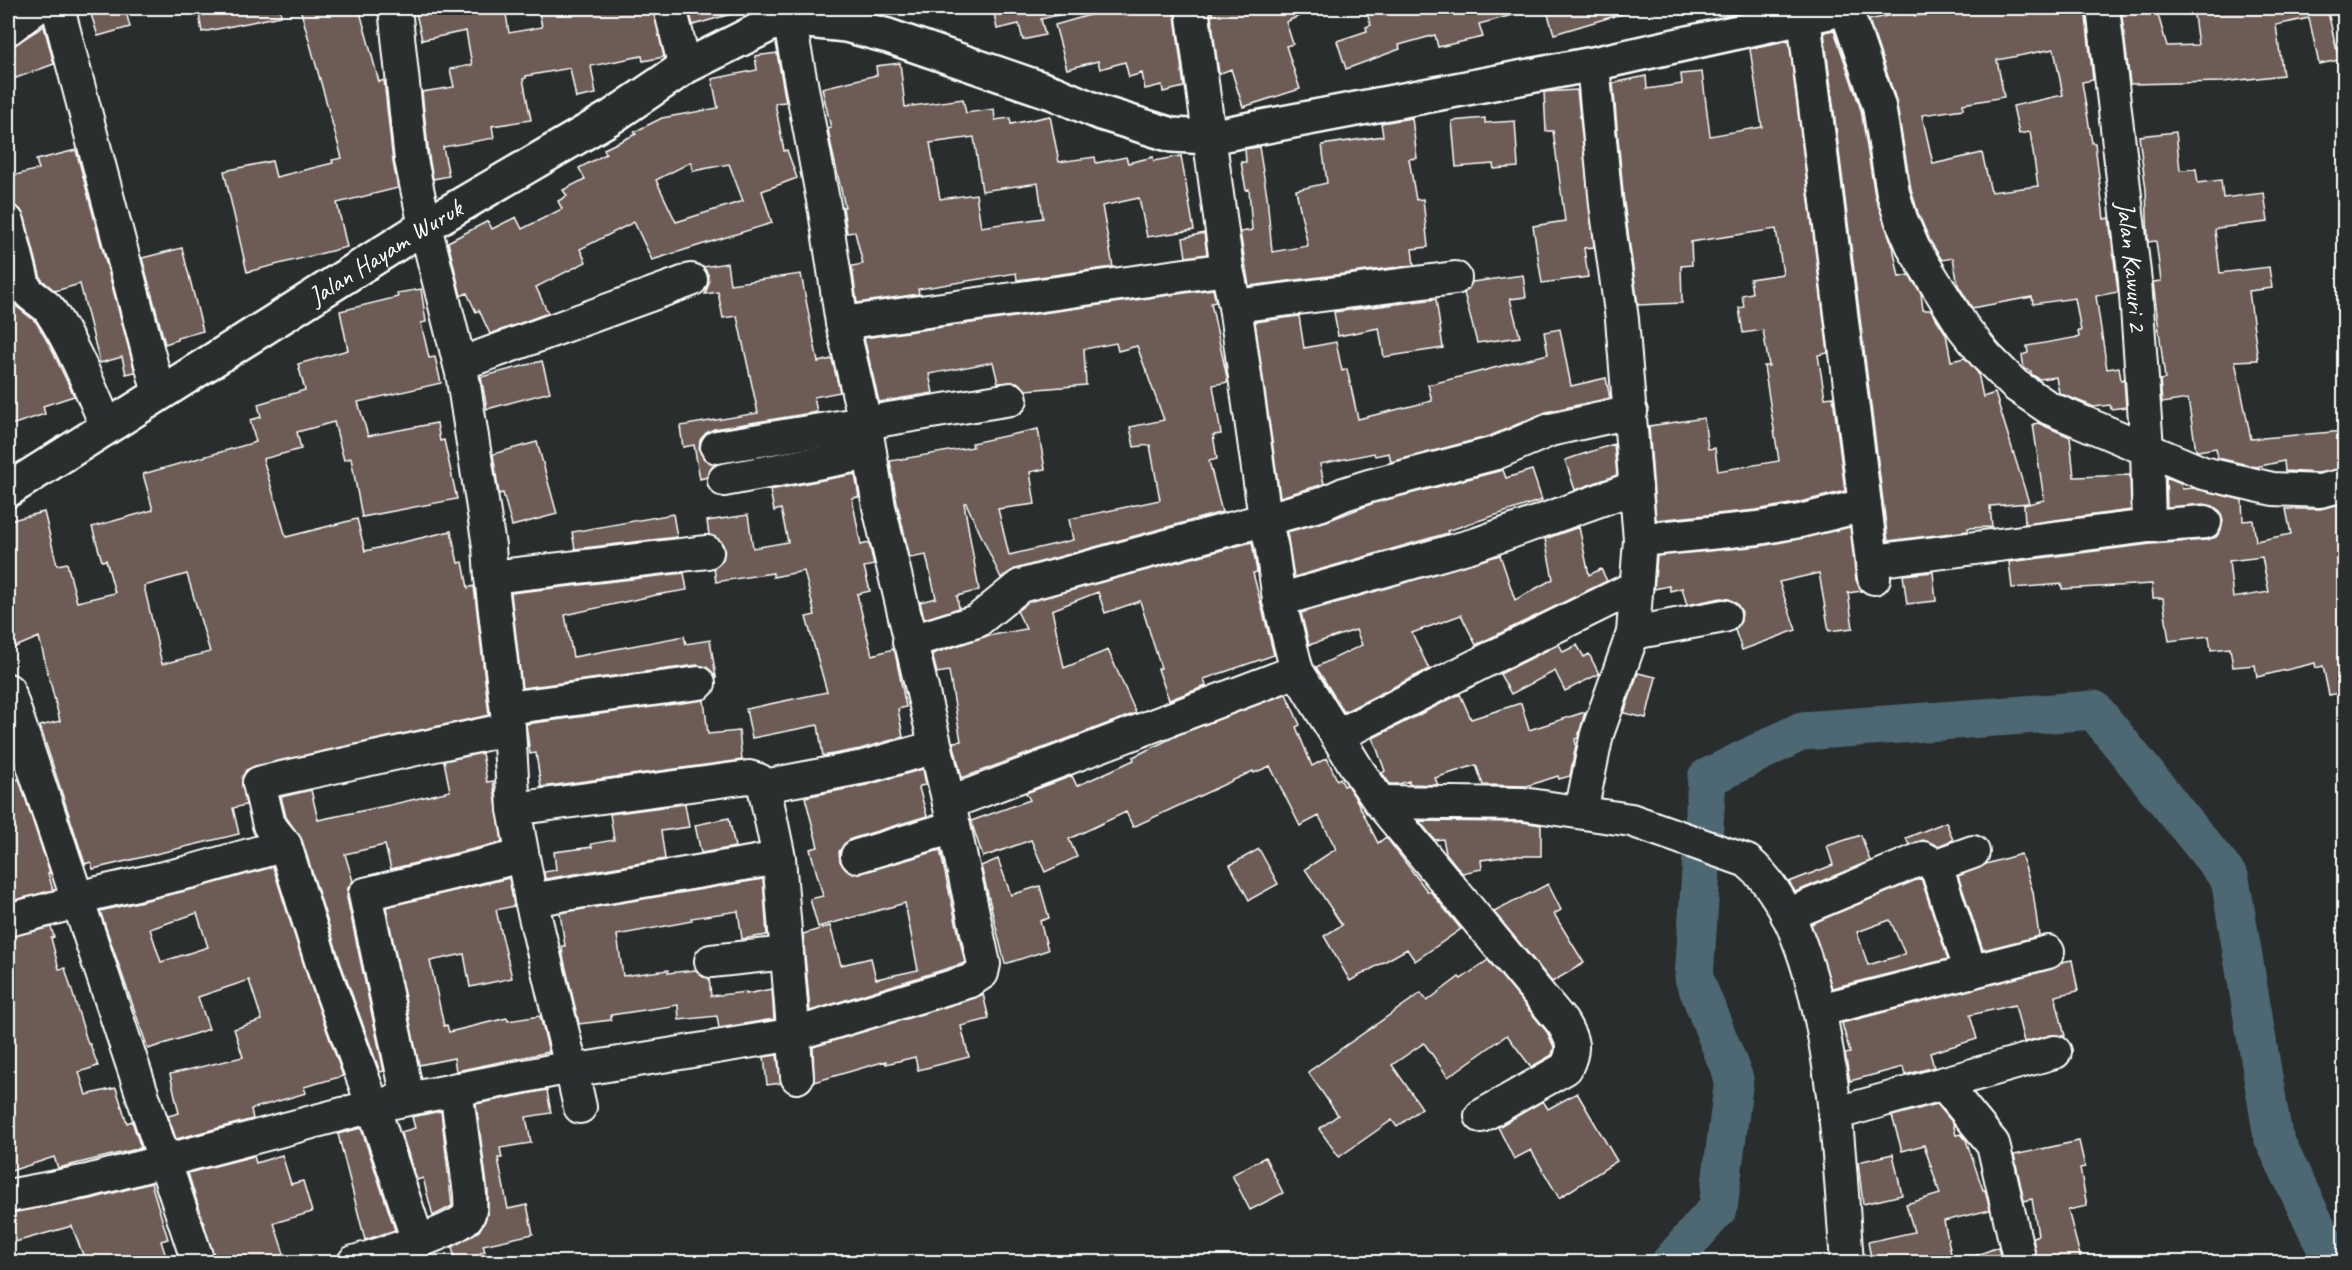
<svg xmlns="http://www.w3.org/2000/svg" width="2352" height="1270" font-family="Caveat,sans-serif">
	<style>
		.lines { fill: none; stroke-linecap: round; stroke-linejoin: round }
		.river { stroke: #4d6772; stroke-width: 39 }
		.building { fill: #6c5c54; stroke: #fff; stroke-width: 1.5; fill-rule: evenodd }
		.minor-casing { stroke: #fff; stroke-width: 36 }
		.major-casing { stroke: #fff; stroke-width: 38 }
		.minor { stroke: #2a2d2e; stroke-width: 32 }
		.major { stroke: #2a2d2e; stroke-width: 33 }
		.labels { text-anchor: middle; stroke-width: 4.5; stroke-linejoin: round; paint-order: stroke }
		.street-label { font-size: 26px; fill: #fff; stroke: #2a2d2e }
	</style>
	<rect width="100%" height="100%" fill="#2a2d2e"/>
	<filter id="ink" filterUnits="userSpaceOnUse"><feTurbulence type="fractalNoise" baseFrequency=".0167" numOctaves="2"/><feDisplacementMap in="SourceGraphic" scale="12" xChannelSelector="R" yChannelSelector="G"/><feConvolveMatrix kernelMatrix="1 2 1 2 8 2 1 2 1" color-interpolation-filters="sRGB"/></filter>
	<g filter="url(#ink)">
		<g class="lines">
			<!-- river -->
			<path class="river" d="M1671 1262 1718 1208 1734 1079 1694 978 1707 778 1802 731 2094 710 2230 879 2273 1137 2333 1262"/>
		</g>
		<!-- building -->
		<path class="building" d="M89 8H125L130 27 98 36Z
			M198 8H280L281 16 202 32Z
			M300 8H359L379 82 384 80 393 162 398 188 337 203 347 247 247 272 224 171 272 161 276 177 333 163 332 160 342 158Z
			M415 8H505L509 33 542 27 539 12 562 8H653L664 57 643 61 642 56 591 66 596 94 576 98 570 68 526 76V78L523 79 531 120 492 126 494 138 443 147 449 176 433 179 429 157 422 92 454 87 450 69 472 65 466 31 422 40Z
			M688 8H737L738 12 693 25Z
			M993 8H1059V15L1041 19 1045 35 1023 40 1019 24 997 29Z
			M1103 8H1174L1184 87 1163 92 1162 85 1145 89 1142 73 1129 77 1125 62 1100 69 1098 61 1067 69 1055 25 1104 11Z
			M1210 8H1316L1286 22 1293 44 1286 46 1300 89 1243 107 1231 69 1219 74 1211 16 1213 15Z
			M1365 8H1520V13L1479 24 1483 37 1438 47 1435 35 1399 45 1400 49 1346 69 1337 41 1367 31 1366 27 1371 25Z
			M1546 8H1627L1628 12 1554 34Z
			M1972 8H2085L2093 80 2082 82 2092 143H2095L2104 219 2109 218 2118 292 2096 296 2107 369 2119 367 2121 380 2124 379 2126 407 2111 409 2110 405 2094 407 2059 393 2056 377 2039 379 2031 374V371L2024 369 2022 355 2028 353 2027 346 2079 337 2078 331H2081L2075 298 2033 304 2032 297 1972 308 1958 285 1953 258 1942 260 1930 241 1918 213 1911 189 1896 100 1869 20 1914 10 1915 16ZM2054 49 2063 95 2013 106 2019 134 2030 132 2038 186 1991 192 1982 153 1933 164 1922 115 1963 109V104L2004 97 1997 60Z
			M2121 8H2156L2167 46 2198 45 2193 8H2327L2339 60 2319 64 2309 18 2276 25 2283 75 2223 82 2130 84Z
			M44 26 54 64 8 81V54L15 53 12 46Z
			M1834 30 1861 110 1875 196 1893 247 1899 277 1909 275 1921 293 1923 310H1931L1946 334 1951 361 1965 358 1978 373 1983 397 1995 393 2029 503 1990 506 1992 527 1968 528V531L1888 541 1824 32Z
			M1789 40 1828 353 1818 355 1825 398 1833 397 1845 491 1796 503 1756 510 1656 520 1649 426 1704 418 1708 449 1715 448 1718 471 1779 461 1764 366H1769L1763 330 1743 333 1739 308 1744 307 1742 295 1752 293 1750 279 1783 274 1776 229 1691 242 1692 265 1681 266 1682 303 1638 305 1624 203 1613 83 1646 76 1647 89 1682 84 1681 74 1702 72 1710 136 1762 127 1750 49Z
			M777 53 786 102 775 103 784 151 787 150 797 178 762 191 772 223 652 260 634 222 580 249 586 262 536 287 548 313 490 334 479 310 476 312 467 293 461 296 448 242 488 221 492 229 516 217 522 229 562 209 558 201 567 196 563 190 585 179 579 168 606 154 604 149 636 134 634 132 662 118 718 108 712 79 757 70 755 56ZM691 162 693 171 729 164 743 201 676 222 656 180Z
			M900 63 905 107 963 99 966 113 994 109 995 120 1010 118 1011 124 1050 116 1059 162 1095 157 1096 163 1126 157 1128 163 1153 157 1154 161 1181 156 1194 230 1147 237 1139 198 1102 206 1113 267 1017 280 1016 273 918 289 919 294 857 303 852 266 863 264 855 232 847 233 843 207H845L832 150 828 129 831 128 822 88 877 75 876 66ZM974 137 982 191 1038 183 1043 218 981 227 976 194 940 199 930 143Z
			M1577 90 1594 247 1584 248 1588 277 1542 283 1533 226 1565 221 1553 131H1546L1544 92Z
			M1412 118 1417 158 1409 159 1416 200 1423 199 1428 247 1412 249 1414 265 1249 286 1240 232 1252 230 1249 189 1246 190 1241 162H1246L1245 149 1259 147 1267 196 1272 252 1308 246 1296 190 1327 183 1322 145 1383 136 1381 123Z
			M1485 118V123L1515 121 1518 167 1494 169 1493 164 1456 167 1452 121Z
			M2176 132 2180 170 2196 169 2198 183 2221 180 2223 198 2264 193 2268 222 2217 228 2215 230 2220 273 2269 267 2272 288 2249 291 2258 360 2235 361 2251 439 2344 431V468L2318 473 2285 471 2284 461 2256 467 2218 458 2216 448 2198 451 2196 450 2188 399 2162 403 2160 380 2165 379 2153 282 2161 281 2156 241 2148 242 2146 190 2139 136Z
			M76 150 135 372 126 374 122 357 100 363 80 284 55 291 41 279 25 218 20 209 12 205 8 189V177L39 169 36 160Z
			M1204 233 1207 254 1186 257 1183 238Z
			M182 248 203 331 177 338V340L165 344 142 258Z
			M727 263 730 284 801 274 818 362 832 359 840 392 814 397 817 412 714 429 706 433 700 440 699 450 704 459 716 464 712 467 707 477 700 479 694 445 683 447 680 426 758 413 737 316 723 318 718 292 705 294 709 283 708 274 703 267Z
			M1523 275 1526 297 1510 299 1520 337 1477 343 1464 293 1472 282Z
			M421 289 426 322 421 323 429 358 435 357 441 383 358 402 368 436 437 423 440 441 444 440 457 499 362 517 351 458 344 460 334 422 297 432 301 449 263 459 286 537 357 519 365 551 451 531 458 563 463 562 468 588 474 586 489 715 255 766 246 770 242 778 246 805 233 808 239 834 93 869 91 862 85 864 40 726 60 721 39 637 8 650V521L44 512 57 565 67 563 77 602 115 593 106 560 102 561 92 527 153 510 143 474 256 442 250 420 261 417 258 404 305 390 298 364 348 350 340 311 398 297 397 293ZM187 574 210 652 162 664 144 586Z
			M1213 289 1216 302 1211 303 1228 382 1213 385 1221 434 1213 435 1217 459 1209 461 1222 512 1015 569 1001 578 966 503H964L979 590 957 596 959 608 924 619 920 602 936 598 926 555 910 558 897 503 890 461 973 447 972 443 1038 429 1045 469 1030 472 1035 504 998 509 1009 555 1073 540 1069 519 1160 500 1150 445 1134 447 1130 427 1164 420 1137 346 1118 351 1116 343 1084 349 1086 385 1026 390 1017 382 998 383 993 362 929 374 933 393 879 402 864 338Z
			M8 293 16 306 36 322 51 348 74 396 43 406 45 414 8 426Z
			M1436 299 1443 348 1384 357 1379 328 1338 336 1334 312Z
			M1299 316 1304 348 1336 342 1342 371 1347 369 1358 419 1432 401 1428 385 1548 354 1544 332 1560 329 1571 386 1606 378 1610 398 1546 412 1490 436 1391 462 1389 453 1375 456 1374 453 1320 464 1324 484 1280 497 1255 322Z
			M542 361 550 392 487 409 481 377Z
			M2038 423 2070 437 2074 477 2130 475 2131 510 2025 524 2024 505 2044 500 2033 424Z
			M537 442 557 514 512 526 503 493 499 494 493 454Z
			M1614 444 1617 475 1575 490 1565 460Z
			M1503 470 1506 478 1532 470 1542 500 1447 531 1448 533 1294 577 1287 532 1327 521 1374 503Z
			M855 474 859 497 852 498 861 545 869 543 874 565 864 567 870 591 857 594 872 655 893 649 895 652 906 707 898 709 903 737 860 749 823 756 818 725 752 738 746 709 827 692 806 617 815 615 804 571 773 577V573L716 582 714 568 723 560 725 549 721 541 709 535 707 521 748 515 753 548 788 542 781 509 774 511 770 490Z
			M2166 477 2181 483 2182 489 2193 488 2242 500 2243 521 2253 520 2256 541 2291 534 2286 509H2320L2344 503V692L2329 695 2323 666 2316 668 2315 663 2257 677 2255 665 2233 667 2230 648 2211 650 2209 636 2169 641 2163 598H2153L2152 584 2062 589V584L2012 588 2009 562 2151 544 2206 540 2216 537 2221 530 2223 521 2220 511 2213 506 2204 504 2167 507ZM2262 557 2269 592 2233 598 2229 561Z
			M673 514 677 537 575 549 572 532Z
			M1579 527 1589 575 1601 569 1607 581 1476 645 1461 615 1412 633 1429 669 1344 712 1316 667 1362 645 1356 630 1309 645 1301 613 1500 555 1515 600 1553 579 1545 539Z
			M1850 527 1856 580 1862 591 1848 593 1853 628 1829 631 1819 573 1779 582 1796 630 1742 650 1735 630 1741 621 1742 612 1737 604 1729 599 1721 598 1687 605 1682 588 1670 591 1669 586 1654 589 1657 556 1761 546 1804 538Z
			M1252 542 1257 572 1253 573 1274 655 1204 679 1206 686 1169 700 1158 669 1161 668 1140 601 1105 613 1098 592 1052 610 1064 668 1108 650 1136 713 962 778 953 742 961 741 949 671 937 673 932 654 987 636 1026 629 1017 611 1028 602Z
			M1933 572 1936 601 1907 604 1903 575Z
			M684 573 687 590 656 595 565 615 573 657 684 636 686 644 710 640 716 677 706 667 697 665 522 688 511 593Z
			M1559 644 1563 652 1577 645 1584 657 1589 654 1599 674 1565 691 1555 671 1511 694 1500 674Z
			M1638 673 1656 677 1646 718 1624 713Z
			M1286 694 1300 725 1296 727 1312 766 1327 758 1337 780 1340 778 1344 786 1347 785 1356 799 1378 843 1386 837 1428 892 1430 891 1461 929 1415 961 1407 949 1350 981 1324 936 1342 925 1305 869 1336 849 1319 816 1300 826 1270 766 1254 773 1253 771 1133 827 1126 812 1069 839 1077 857 1045 872 1031 840 983 857 971 821 1030 800 1026 793 1072 776 1077 786 1134 760 1133 757 1180 734Z
			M1460 694 1471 719 1521 703 1529 730 1585 712 1578 738 1575 739 1576 745 1570 776 1559 779 1558 776 1527 786 1483 785 1476 765 1435 778 1438 785 1409 784V781L1399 784H1390L1382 773 1385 771 1373 738Z
			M704 700 708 734 739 731 742 760 541 787 536 753 530 754 526 724Z
			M482 753 487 782 493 781 502 842 391 869 385 845 345 854 353 881 348 888 347 898 384 1071 380 1072 341 964 302 840 286 817 281 797 311 790 318 820 390 805 450 791 444 761Z
			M923 769 926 785 920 786 919 788 927 816 851 839 844 844 839 852 840 861 845 869 853 874 862 873 940 850 965 963 810 1011 803 934 830 926 841 965 871 958 876 979 918 970 905 903 818 927 810 899 823 896 810 849 818 847 805 797 867 785Z
			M19 779 50 873H48L53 890 8 902V893L15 891 8 867V782Z
			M685 804 689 827 661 831 665 859 545 879 544 872 556 870 554 852 592 847 591 844 614 840 610 814Z
			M729 818 735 847 701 853 695 825Z
			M1419 821 1522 822 1541 825V856H1511L1481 860 1482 869 1462 873 1446 853 1443 839 1435 840Z
			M1946 822 1953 840 1938 846 1923 840 1909 845 1906 838Z
			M1861 835 1870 861 1795 892 1789 882 1833 865 1827 846Z
			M1259 849 1278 884 1249 900 1230 865Z
			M2021 854 2033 892 2039 936 1983 950 1958 876 1986 864Z
			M998 859 1011 895 1040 886 1049 918 1040 921 1048 950 1005 964 981 866Z
			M273 867 307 975 343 1076 304 1087 306 1093 251 1109 253 1119 176 1139 168 1116 179 1113 170 1074 243 1057 234 1029 262 1020 249 980 198 997 209 1029 148 1049 100 911 194 889ZM197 913 208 947 161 962 150 929Z
			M509 878 514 906 496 910 512 978 470 987 464 954 430 961 444 1026 447 1025 449 1032 507 1018 508 1021 540 1016 549 1052 456 1071 454 1058 419 1065 386 907Z
			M1921 878 1948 959 1832 988 1811 924ZM1890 920 1905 954 1868 965 1857 932Z
			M763 879 767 935 742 939 738 911 691 918 692 921 617 935 623 976 668 970V973L696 970 703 977 709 978 711 996 746 992V994L772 989 774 1019 719 1028 717 1016 679 1020 678 1005 611 1015V1020L579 1024 563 956 562 946H565L560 913Z
			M1548 884 1561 910 1554 914 1584 963 1552 982 1494 912Z
			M51 927 54 937 51 938 59 969 65 968 88 1044H90L98 1066 79 1072 86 1095 116 1088 127 1123 132 1121 141 1148 58 1168 54 1157 8 1172V950L13 949 10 937Z
			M1488 960 1547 1032 1554 1047 1552 1055 1531 1067 1507 1035 1448 1077 1424 1043 1392 1065 1422 1108 1397 1127 1392 1120 1339 1157 1319 1129 1338 1115 1308 1072 1421 993 1427 1001 1459 977 1461 979Z
			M2072 960 2078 991 2055 996 2065 1036 2051 1035 2024 1042 2015 1005 1970 1015 1977 1039 1930 1053 1934 1067 1905 1075 1903 1067 1850 1081 1845 1054 1850 1053 1842 1023 2052 969 2062 962Z
			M983 994 989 1019 961 1026 969 1057 918 1070 915 1057 886 1064V1061L814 1082 813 1047 975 998Z
			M777 1055 781 1083 767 1085 764 1057Z
			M547 1090 551 1113 526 1117 531 1143 500 1148 502 1158H498L508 1209 527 1205 533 1234 483 1245 485 1252 480 1253 482 1263H456L452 1247 479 1231 485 1221 488 1211V1192L476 1104Z
			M1577 1093 1617 1161 1559 1198 1531 1150 1514 1159 1498 1127 1543 1101 1548 1109Z
			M1937 1104 1953 1123 1956 1135 1961 1134 1966 1140 1983 1190H1985L1990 1210 1944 1221 1953 1263H1872L1868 1242 1914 1232 1906 1204 1940 1194 1924 1145 1902 1151 1892 1116Z
			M441 1111 452 1206 433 1216 423 1178 417 1180 401 1132 415 1128 412 1117Z
			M361 1128 395 1230 365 1240 338 1134Z
			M2079 1141 2085 1167 2080 1168 2087 1206 2068 1210 2082 1263H2037L2033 1237 2038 1235 2032 1199 2024 1201 2014 1155Z
			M1893 1154 1902 1195 1863 1204 1858 1162Z
			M282 1155 291 1184 303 1181 312 1212 274 1223 287 1263H216L188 1173 254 1156 256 1163Z
			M1265 1157 1283 1193 1250 1210 1232 1175Z
			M151 1183 168 1239 161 1241 168 1263H86L72 1226 8 1244V1213L91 1199Z
			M1998 1247 2002 1263H1962V1261Z"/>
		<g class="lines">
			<!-- minor casing -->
			<g class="minor-casing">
				<g id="minor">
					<path d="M58 8 159 394"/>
					<path d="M670 8 685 67"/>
					<path d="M1192 8 1227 269 1235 306 1265 518 1272 549 1279 600 1297 671 1358 770 1380 802 1562 1022C1573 1040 1576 1048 1566 1068L1481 1116"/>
					<path d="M1846 8 1879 106 1893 193 1901 219 1914 249 1963 327 1986 356 2015 385 2049 408 2203 473 2273 489 2320 491 2344 485"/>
					<path id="s1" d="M2103 8 2135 281 2147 448 2149 526"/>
					<path d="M8 29 36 8"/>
					<path d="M8 222 24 286C30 298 44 301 51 312 74 347 90 388 107 427"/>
					<path d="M1235 306 1455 278"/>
					<path d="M842 323 1227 269"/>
					<path d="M460 364 691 280"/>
					<path d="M717 447 1011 399"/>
					<path d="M724 480 870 453"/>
					<path d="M1865 505 1874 578"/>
					<path d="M1640 540 1758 528 1800 521 1865 505 1804 18"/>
					<path d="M1873 561 2149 526 2205 522"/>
					<path d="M491 577 707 552"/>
					<path d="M1279 600 1477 544 1636 487"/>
					<path d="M1633 633 1724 616"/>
					<path d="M909 642 977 621 1020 586 1322 504 1344 494 1369 486 1496 453 1550 430 1631 412"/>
					<path d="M8 690 198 1262"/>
					<path d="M507 708 699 683"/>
					<path d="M1337 736 1499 654 1635 587"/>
					<path d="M764 786 779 858 797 1077"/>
					<path d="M1380 802 1523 804 1631 820 1747 861C1834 932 1838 1155 1847 1262"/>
					<path d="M949 803 1297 671"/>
					<path d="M514 809 749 777 759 780 764 786 864 767 935 747"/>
					<path d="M1581 812 1597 734 1633 633 1640 540 1622 319 1606 205 1593 64"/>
					<path d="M857 856 954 827"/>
					<path d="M1934 866 1973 852"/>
					<path d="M76 898 189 872 285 845"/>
					<path d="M531 900 779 858"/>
					<path d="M1787 915 1923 858 1932 863 1938 872 1971 972"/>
					<path d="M8 920 77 902"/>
					<path d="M711 961 787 953"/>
					<path d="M1820 1010 2048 952"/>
					<path d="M571 1067 580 1107"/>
					<path d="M571 1071 795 1034 970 981 982 973 984 964 949 803 879 507 865 422 842 323 825 211 789 19 803 8"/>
					<path d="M1944 1084 1993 1144 2020 1262"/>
					<path d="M408 1098 365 894 522 856"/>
					<path d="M1834 1114 2055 1052"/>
					<path d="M8 1196 88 1181 373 1106 571 1067 531 900 514 809 509 729 491 577 489 546 462 373 425 226 411 160 395 8"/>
					<path d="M418 1241 373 1106 324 970 285 845 269 825 259 783 509 729"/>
					<path d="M354 1262C375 1256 456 1232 467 1217 472 1211 470 1202 470 1194L456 1089"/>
				</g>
			</g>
			<!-- major casing -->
			<g class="major-casing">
				<g id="major">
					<path id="s2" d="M8 490 425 226 613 116 685 67 769 25 789 19 846 25 888 36 1054 93 1101 113 1172 135 1209 137 1593 64 1847 8"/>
				</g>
			</g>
			<!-- minor -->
			<use href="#minor" class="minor"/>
			<!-- major -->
			<use href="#major" class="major"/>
		</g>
	</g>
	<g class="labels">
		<!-- street labels -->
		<g class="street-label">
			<text dy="9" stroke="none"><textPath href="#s2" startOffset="446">Jalan Hayam Wuruk</textPath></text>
			<text dy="9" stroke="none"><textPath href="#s1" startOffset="260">Jalan Kawuri 2</textPath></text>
		</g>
	</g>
	<!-- margin -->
	<rect width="2352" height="1270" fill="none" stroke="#2a2d2e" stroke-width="30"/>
	<rect x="15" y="15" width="2322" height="1240" fill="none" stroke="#fff" stroke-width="2" filter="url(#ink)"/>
</svg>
